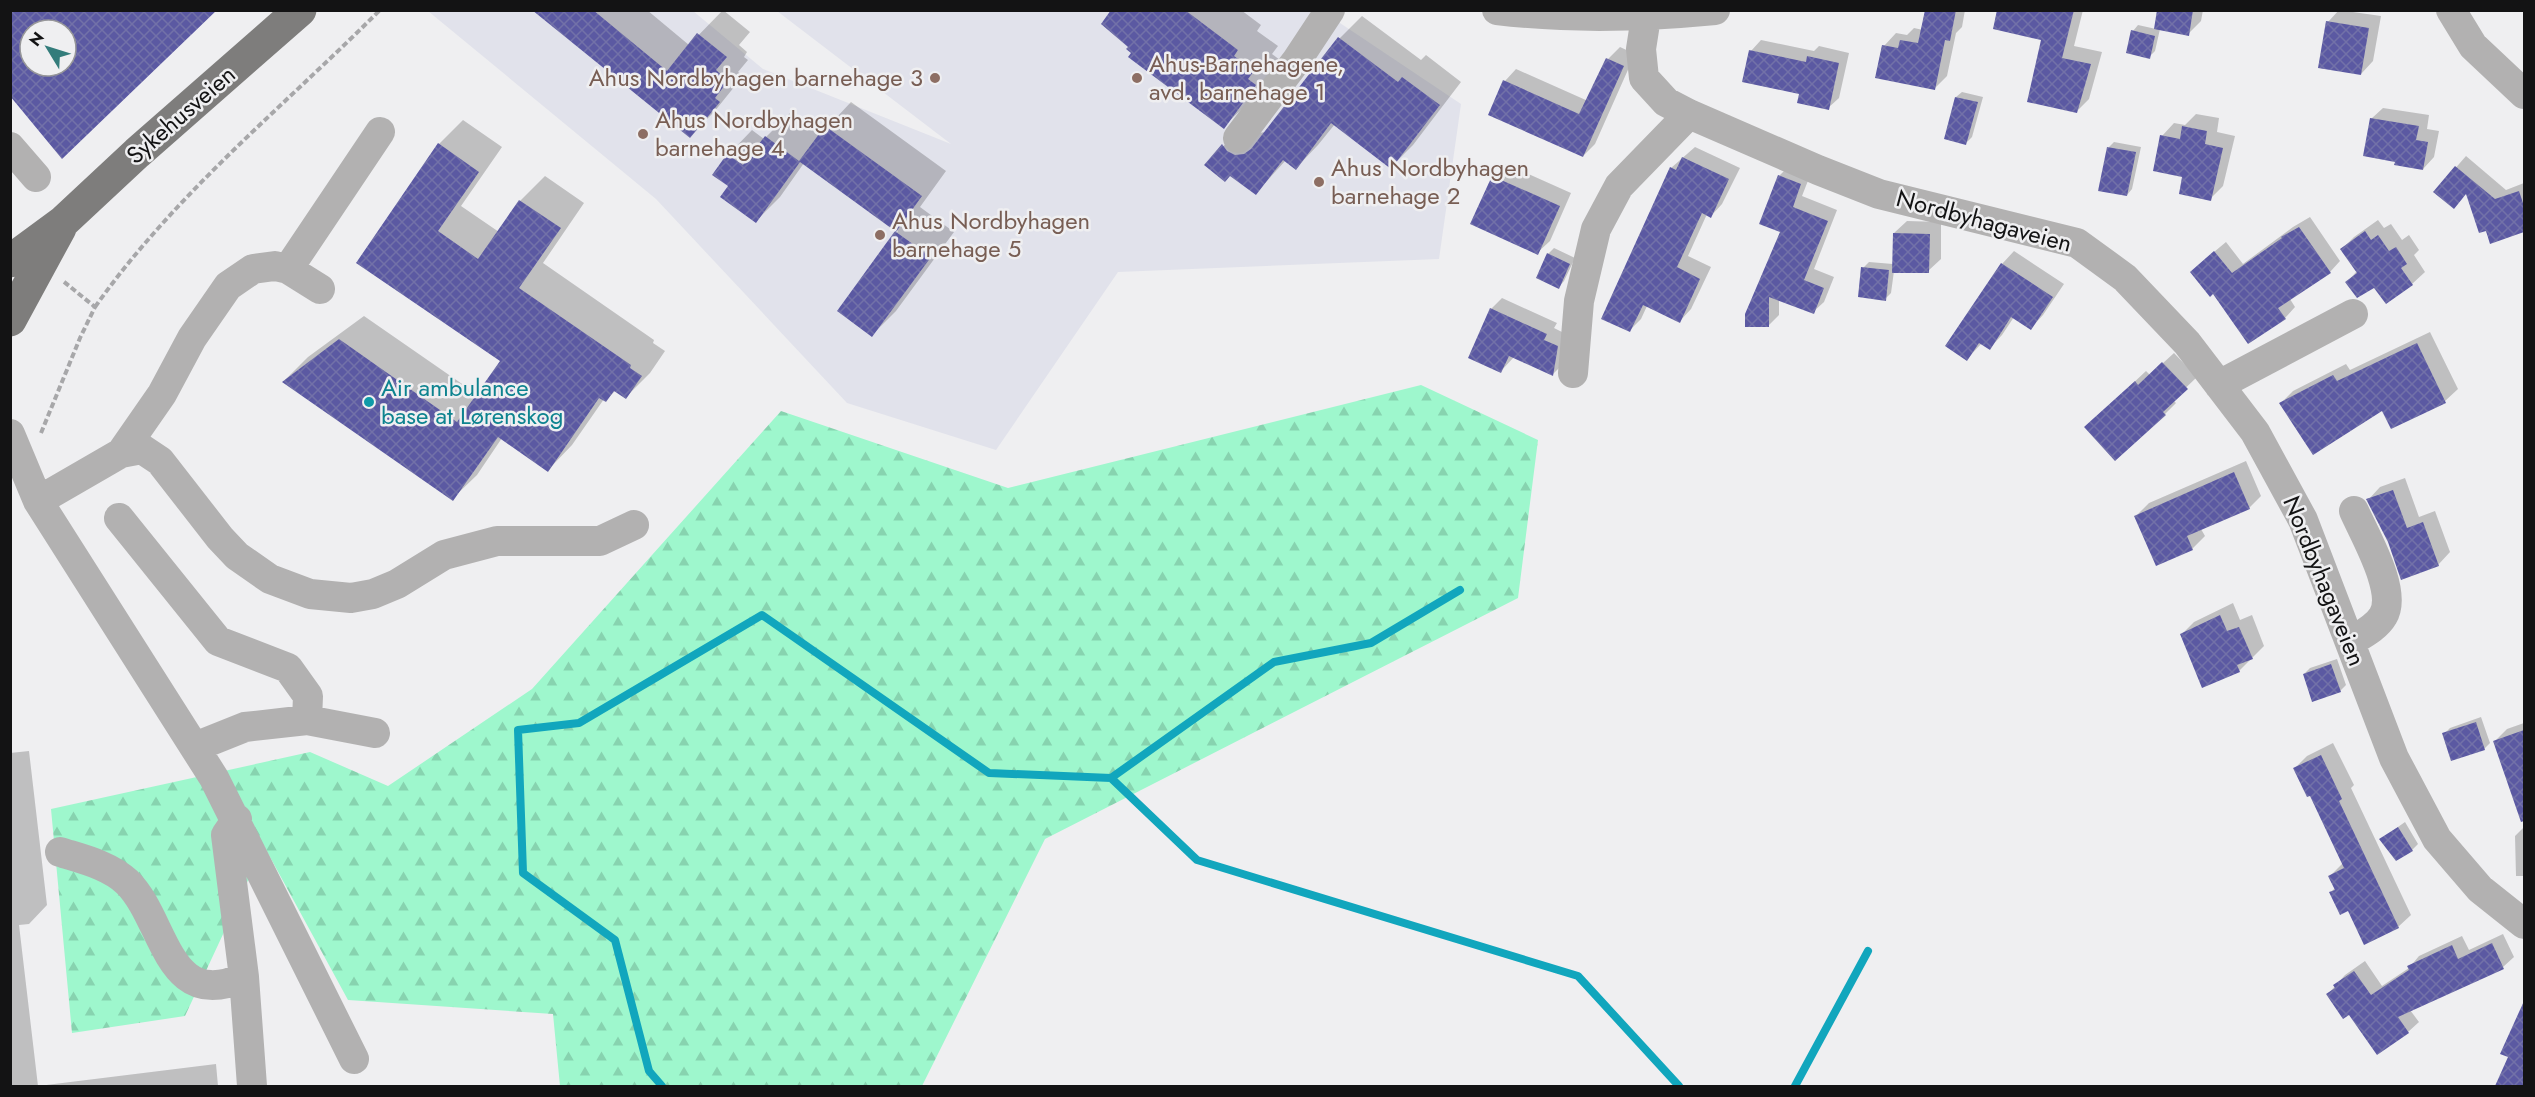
<svg xmlns="http://www.w3.org/2000/svg" width="2535" height="1097" font-family="Jost,sans-serif">
	<style>
		.built { fill: #e1e2eb }
		.forest { fill: url(#forest-firs) }
		.shadow { fill: #0003 }
		.lines { fill: none; stroke-linecap: round; stroke-linejoin: round }
		.stream { stroke: #11a6bd; stroke-width: 8 }
		.building { fill: url(#building-cross-hatch); fill-rule: evenodd }
		.path { stroke: #a7a7a9; stroke-width: 4; stroke-dasharray: 6 3; stroke-linecap: butt }
		.minor { stroke: #b2b1b1; stroke-width: 30 }
		.major { stroke: #7e7d7c; stroke-width: 33 }
		.education-dot { fill: #8d6e63; stroke: #efeff1; stroke-width: 2 }
		.culture-dot { fill: #0f9aa8; stroke: #efeff1; stroke-width: 2 }
		.labels { text-anchor: middle; stroke-width: 5; stroke-linejoin: round; paint-order: stroke }
		.education-label { font-size: 24px; fill: #785e54; stroke: #efeff1; text-anchor: start }
		.street-label { font-size: 24px; fill: #131314; stroke: #efeff1 }
		.culture-label { font-size: 24px; fill: #0d838f; stroke: #efeff1; text-anchor: start }
	</style>
	<defs>
		<pattern id="forest-firs" width="22" height="20" patternUnits="userSpaceOnUse" patternTransform="scale(1.5)"><rect width="22" height="20" fill="#9ef7cd"/><path d="M5 1l3.5 6h-7zM16 11l3.5 6h-7z" fill="#87d3af"/></pattern>
		<pattern id="building-cross-hatch" width="8" height="8" patternUnits="userSpaceOnUse" patternTransform="scale(1.5)"><rect width="8" height="8" fill="#5b59a2"/><path d="M0 0l8 8M0 8l8-8" fill="none" stroke="#7271a8"/></pattern>
	</defs>
	<rect width="100%" height="100%" fill="#efeff1"/>
	<!-- built -->
	<path class="built" d="M428 11H693L763 69 951 144 777 11H1322L1461 104 1439 259 1118 272 996 450 847 403 656 199Z"/>
	<!-- forest -->
	<path class="forest" d="M1421 385 1538 440 1518 598 1045 839 922 1086H560L553 1014 348 1000 264 846 185 1016 72 1033 51 809 310 752 388 786 532 689 781 411 1008 488Z"/>
	<!-- shadow -->
	<path class="shadow" d="M534 10H647L689 45 723 10 750 32 739 45 747 52 744 57 748 60 738 72 743 76 714 112 690 136Z
		M1113 10H1241L1261 25 1257 31 1278 46 1272 54 1280 60 1248 103 1223 127 1133 53Z
		M1927 10H1965L1962 27 1956 33 1947 76 1934 89 1884 46 1896 33 1907 35 1914 28 1923 30Z
		M1999 10H2083L2074 46 2102 52 2089 99 2077 111 2042 39Z
		M2159 10H2203L2201 21 2188 34 2160 29 2155 51 2149 57 2133 31 2138 25 2156 29Z
		M2339 10 2381 16 2373 61 2361 74 2328 22Z
		M1362 16 1421 60 1426 55 1461 82 1413 145 1391 167 1335 124 1318 145 1296 168 1286 160 1256 193 1231 175 1206 165 1245 123 1258 133 1266 132 1340 38Z
		M1761 40 1814 51 1819 46 1849 53 1839 98 1828 108 1751 51Z
		M1620 47 1635 54 1595 144 1583 156 1505 81 1516 69 1588 101 1608 59Z
		M1962 92 1983 97 1972 137 1966 143 1956 97Z
		M851 102 946 171 920 207 954 232 896 311 872 335 839 311 898 231 804 163 780 197 756 221 730 186 714 174 728 155 752 130 764 139 790 113 820 135Z
		M2383 108 2429 115 2427 129 2439 131 2434 157 2423 169 2397 160 2371 119Z
		M2196 114 2219 118 2217 132 2235 136 2223 186 2210 199 2184 176 2162 136 2174 123 2185 125Z
		M463 120 502 147 461 206 499 232 520 201 545 176 584 203 543 263 654 340 653 343 665 351 650 373 625 398 615 391 606 400 604 399 572 445 548 470 502 438 477 475 452 499 284 381 308 357 364 316 478 395 502 361 358 263 439 144Z
		M2114 142 2141 147 2132 189 2127 195 2108 148Z
		M1695 147 1740 168 1722 204 1711 216 1707 214 1688 256 1711 267 1691 309 1680 321 1647 306 1641 319 1629 331 1671 168Z
		M2466 156 2506 190 2524 183V231L2491 242 2467 193 2439 187Z
		M1506 164 1571 193 1550 241 1537 253 1493 177Z
		M1790 165 1811 173 1802 196 1837 210 1814 269 1834 277 1824 302 1813 312 1779 299V315L1768 326H1746L1781 231 1779 176Z
		M2310 217 2340 261 2330 272 2290 299 2295 307 2285 318 2214 292 2202 262 2226 242 2243 264 2293 227Z
		M2378 220 2384 228 2391 224 2402 240 2409 235 2419 250 2414 255 2425 272 2412 284 2386 302 2374 286 2347 282 2357 271 2342 249 2354 237Z
		M1907 221 1941 222V259L1928 271H1894L1891 293 1885 299 1863 268 1869 262 1893 264 1894 233Z
		M1554 248 1575 258 1564 281 1559 287 1548 254Z
		M2014 251 2064 284 2043 315 2031 328 2014 317 2002 335 1990 348 1982 343 1967 359 2002 264Z
		M1502 298 1557 323 1554 328 1568 335 1564 363 1553 374 1514 357 1501 371 1491 309Z
		M2430 332 2458 389 2445 401 2382 408 2281 403 2293 391 2346 364 2350 370Z
		M2174 353 2197 377 2173 400 2176 403 2165 414 2115 459 2097 417 2146 371 2150 375Z
		M2246 461 2261 496 2249 508 2201 529 2205 536 2192 549 2136 516 2149 503Z
		M2405 478 2419 517 2435 511 2450 552 2438 565 2389 542 2368 500 2380 487Z
		M2233 603 2240 620 2252 615 2264 646 2239 671 2182 634 2194 622Z
		M2337 659 2346 685 2340 691 2304 674 2310 668Z
		M2481 717 2490 743 2484 749 2444 734 2450 728Z
		M2524 723V804L2517 807 2495 741 2507 729Z
		M2333 743 2354 785 2351 788 2411 915 2398 927 2349 909 2331 892 2335 888 2330 876 2343 863 2310 794 2295 768 2307 756Z
		M29 751 47 905 29 924 19 925 38 1086 216 1064 218 1086H10V753Z
		M2405 822 2418 844 2412 850 2381 839Z
		M2524 827V876H2516L2515 836Z
		M2503 934 2514 957 2503 967 2410 1010 2419 1022 2408 1032 2377 1053 2350 1013 2328 994 2345 975 2365 961 2382 986 2409 968 2419 956 2462 936 2469 950Z
		M2524 1019V1086H2497L2510 1056 2512 1031Z"/>
	<g class="lines">
		<!-- stream -->
		<path class="stream" d="M1111 778 1274 662 1371 643 1460 590
			M662 1086 649 1071 615 940 523 873 518 730 579 723 762 615 989 773 1111 778 1197 860 1578 976 1679 1086
			M1795 1086 1868 951"/>
	</g>
	<!-- building -->
	<path class="building" d="M10 10H217L62 159 10 96ZM30 30H66V66H30Z
		M532 10H593L667 71 697 33 727 57 716 70 724 77 720 82 725 85 715 98 720 102 690 138Z
		M1111 10H1185L1238 50 1234 56 1254 71 1248 79 1256 85 1224 129 1128 57 1131 53 1126 49 1128 47 1101 24Z
		M1925 10H1956L1950 41 1945 40 1935 90 1875 78 1882 45 1898 48 1900 40 1918 43Z
		M1997 10H2074L2062 58 2091 64 2077 113 2027 102 2041 40 1993 29Z
		M2157 10H2193L2189 36 2154 29Z
		M2326 21 2369 28 2361 75 2318 68Z
		M2131 30 2155 36 2150 59 2126 53Z
		M1338 37 1398 82 1402 77 1440 105 1391 169 1331 123 1296 170 1283 160 1256 195 1230 176 1225 182 1204 165 1222 144 1227 151 1235 155 1244 154 1251 149Z
		M1749 50 1806 62 1807 56 1839 63 1829 110 1797 103 1799 94 1742 82Z
		M1606 58 1624 66 1583 157 1488 115 1503 80 1579 114Z
		M1955 97 1978 102 1966 145 1944 139Z
		M2370 118 2419 126 2416 140 2428 142 2423 170 2394 165 2395 162 2363 156Z
		M825 126 922 196 896 232 931 257 872 337 837 311 895 231 800 162 756 223 720 197 728 186 712 175 727 154 743 165 765 136 799 161Z
		M2182 126 2207 131 2205 144 2223 148 2211 201 2179 194 2182 177 2153 171 2160 135 2180 139Z
		M438 143 479 172 438 231 478 259 519 200 561 228 519 288 631 365 630 368 642 376 626 399 614 391 606 402 599 398 548 472 498 437 453 501 282 382 339 339 457 422 500 361 356 263Z
		M2107 147 2136 152 2127 196 2098 191Z
		M1682 157 1729 179 1711 218 1702 213 1677 267 1700 279 1680 323 1643 305 1630 332 1601 319 1670 167 1676 170Z
		M2455 166 2495 199 2519 191 2524 206V232L2490 244 2486 231 2479 233 2466 194 2454 209 2433 192Z
		M1778 175 1801 184 1793 207 1828 221 1804 280 1824 288 1814 314 1769 297V327H1745V314L1780 232 1759 224Z
		M1492 176 1560 206 1538 255 1470 224Z
		M2299 227 2331 273 2278 308 2286 319 2248 344 2213 294 2210 297 2190 272 2214 251 2232 273 2282 238 2281 237Z
		M2365 231 2371 240 2378 235 2389 251 2396 247 2407 264 2401 268 2413 285 2386 304 2374 288 2357 298 2345 282 2357 273 2340 249Z
		M1893 233 1930 234 1929 273H1892Z
		M1547 253 1570 264 1559 289 1536 278Z
		M2001 263 2053 297 2031 330 2011 317 1990 350 1979 343 1967 361 1945 346Z
		M1861 267 1889 270 1886 301 1858 297Z
		M1490 308 1547 334 1544 340 1558 346 1553 376 1509 356 1501 373 1468 358Z
		M2417 343 2446 403 2391 429 2382 411 2313 455 2279 403 2333 375 2337 381Z
		M2162 362 2188 389 2163 412 2166 415 2115 461 2084 427 2135 381 2138 385Z
		M2234 472 2250 509 2187 536 2193 550 2156 566 2134 516Z
		M2393 490 2407 528 2423 522 2439 566 2401 580 2388 542 2366 499Z
		M2220 615 2227 631 2239 627 2253 659 2237 665 2240 672 2202 688 2180 634Z
		M2331 664 2341 692 2312 702 2303 674Z
		M2476 722 2485 750 2451 761 2442 733Z
		M2524 730V821L2521 822 2493 741Z
		M2321 755 2342 799 2339 801 2399 928 2364 945 2348 911 2340 915 2329 892 2335 890 2328 876 2344 868 2310 796 2307 797 2293 768Z
		M2398 827 2413 851 2396 861 2379 839Z
		M2492 943 2504 969 2398 1017 2409 1033 2377 1055 2349 1015 2343 1019 2326 994 2335 988 2333 985 2354 971 2371 995 2409 970 2407 966 2452 945 2458 959Z
		M2524 1001V1086H2495L2508 1057 2500 1054Z"/>
	<g class="lines">
		<!-- path -->
		<path class="path" d="M95 307C175 194 283 107 380 10
			M41 433 80 338 95 307 63 281"/>
		<!-- minor -->
		<path class="minor" d="M1497 10C1570 19 1642 17 1715 10
			M2451 10 2473 46 2524 94
			M1646 17 1641 49 1644 78 1666 102 1689 114 1818 170 1879 194 2077 243 2125 278 2187 343 2255 432 2303 520 2394 758 2437 839 2480 889 2524 924
			M1238 138 1297 60 1330 10
			M10 147 36 177
			M288 269 380 132
			M1573 373 1579 301 1596 229 1619 186 1689 114
			M2219 385 2353 314
			M10 434 38 501 214 778 354 1059
			M121 453 142 449 160 461 220 538 237 556 270 579 310 594 351 598 373 594 397 584 444 555 497 541H600L634 525
			M38 501 121 453 162 394 192 338 228 286 253 269 275 266 288 269 320 289
			M119 518 218 641 288 668 308 696 307 720
			M2350 642C2361 635 2376 628 2383 616 2398 592 2365 536 2354 511
			M195 747 245 727 307 720 375 733
			M237 819 226 835 244 977 252 1086
			M60 852C82 859 109 865 127 882 166 920 166 1013 244 977"/>
		<!-- major -->
		<path class="major" d="M10 261 63 222 137 153 300 10
			M10 320 60 228"/>
	</g>
	<!-- markers -->
	<g class="education-dot">
		<circle cx="935" cy="78" r="6"/>
		<circle cx="1137" cy="78" r="6"/>
		<circle cx="643" cy="134" r="6"/>
		<circle cx="1319" cy="182" r="6"/>
		<circle cx="880" cy="235" r="6"/>
	</g>
	<circle class="culture-dot" cx="369" cy="402" r="6"/>
	<g class="labels">
		<!-- education labels -->
		<g class="education-label">
			<text x="1149" y="72">Ahus-Barnehagene,<tspan x="1149" dy="28">avd. barnehage 1</tspan></text>
			<text x="923" y="86" text-anchor="end">Ahus Nordbyhagen barnehage 3</text>
			<text x="655" y="128">Ahus Nordbyhagen<tspan x="655" dy="28">barnehage 4</tspan></text>
			<text x="1331" y="176">Ahus Nordbyhagen<tspan x="1331" dy="28">barnehage 2</tspan></text>
			<text x="892" y="229">Ahus Nordbyhagen<tspan x="892" dy="28">barnehage 5</tspan></text>
		</g>
		<!-- street labels -->
		<g class="street-label">
			<text transform="translate(181 115) rotate(-41)" y="8">Sykehusveien</text>
			<text transform="translate(1984 221) rotate(15)" y="8">Nordbyhagaveien</text>
			<text transform="translate(2324 581) rotate(68)" y="8">Nordbyhagaveien</text>
		</g>
		<!-- culture labels -->
		<g class="culture-label">
			<text x="381" y="396">Air ambulance<tspan x="381" dy="28">base at Lørenskog</tspan></text>
		</g>
	</g>
	<!-- border -->
	<rect width="2535" height="1097" fill="none" stroke="#131314" stroke-width="24"/>
	<!-- north arrow -->
	<g transform="translate(48 48) rotate(308)"><circle r="28" fill="#efeff1" stroke="#979799" stroke-width="1.5"/>
	<path d="M0-4.5L10 22L0 15L-10 22Z" fill="#337c7b"/>
	<text y="-9" font-size="16" font-weight="bold" text-anchor="middle" fill="#131314">N</text>
	</g>
</svg>
